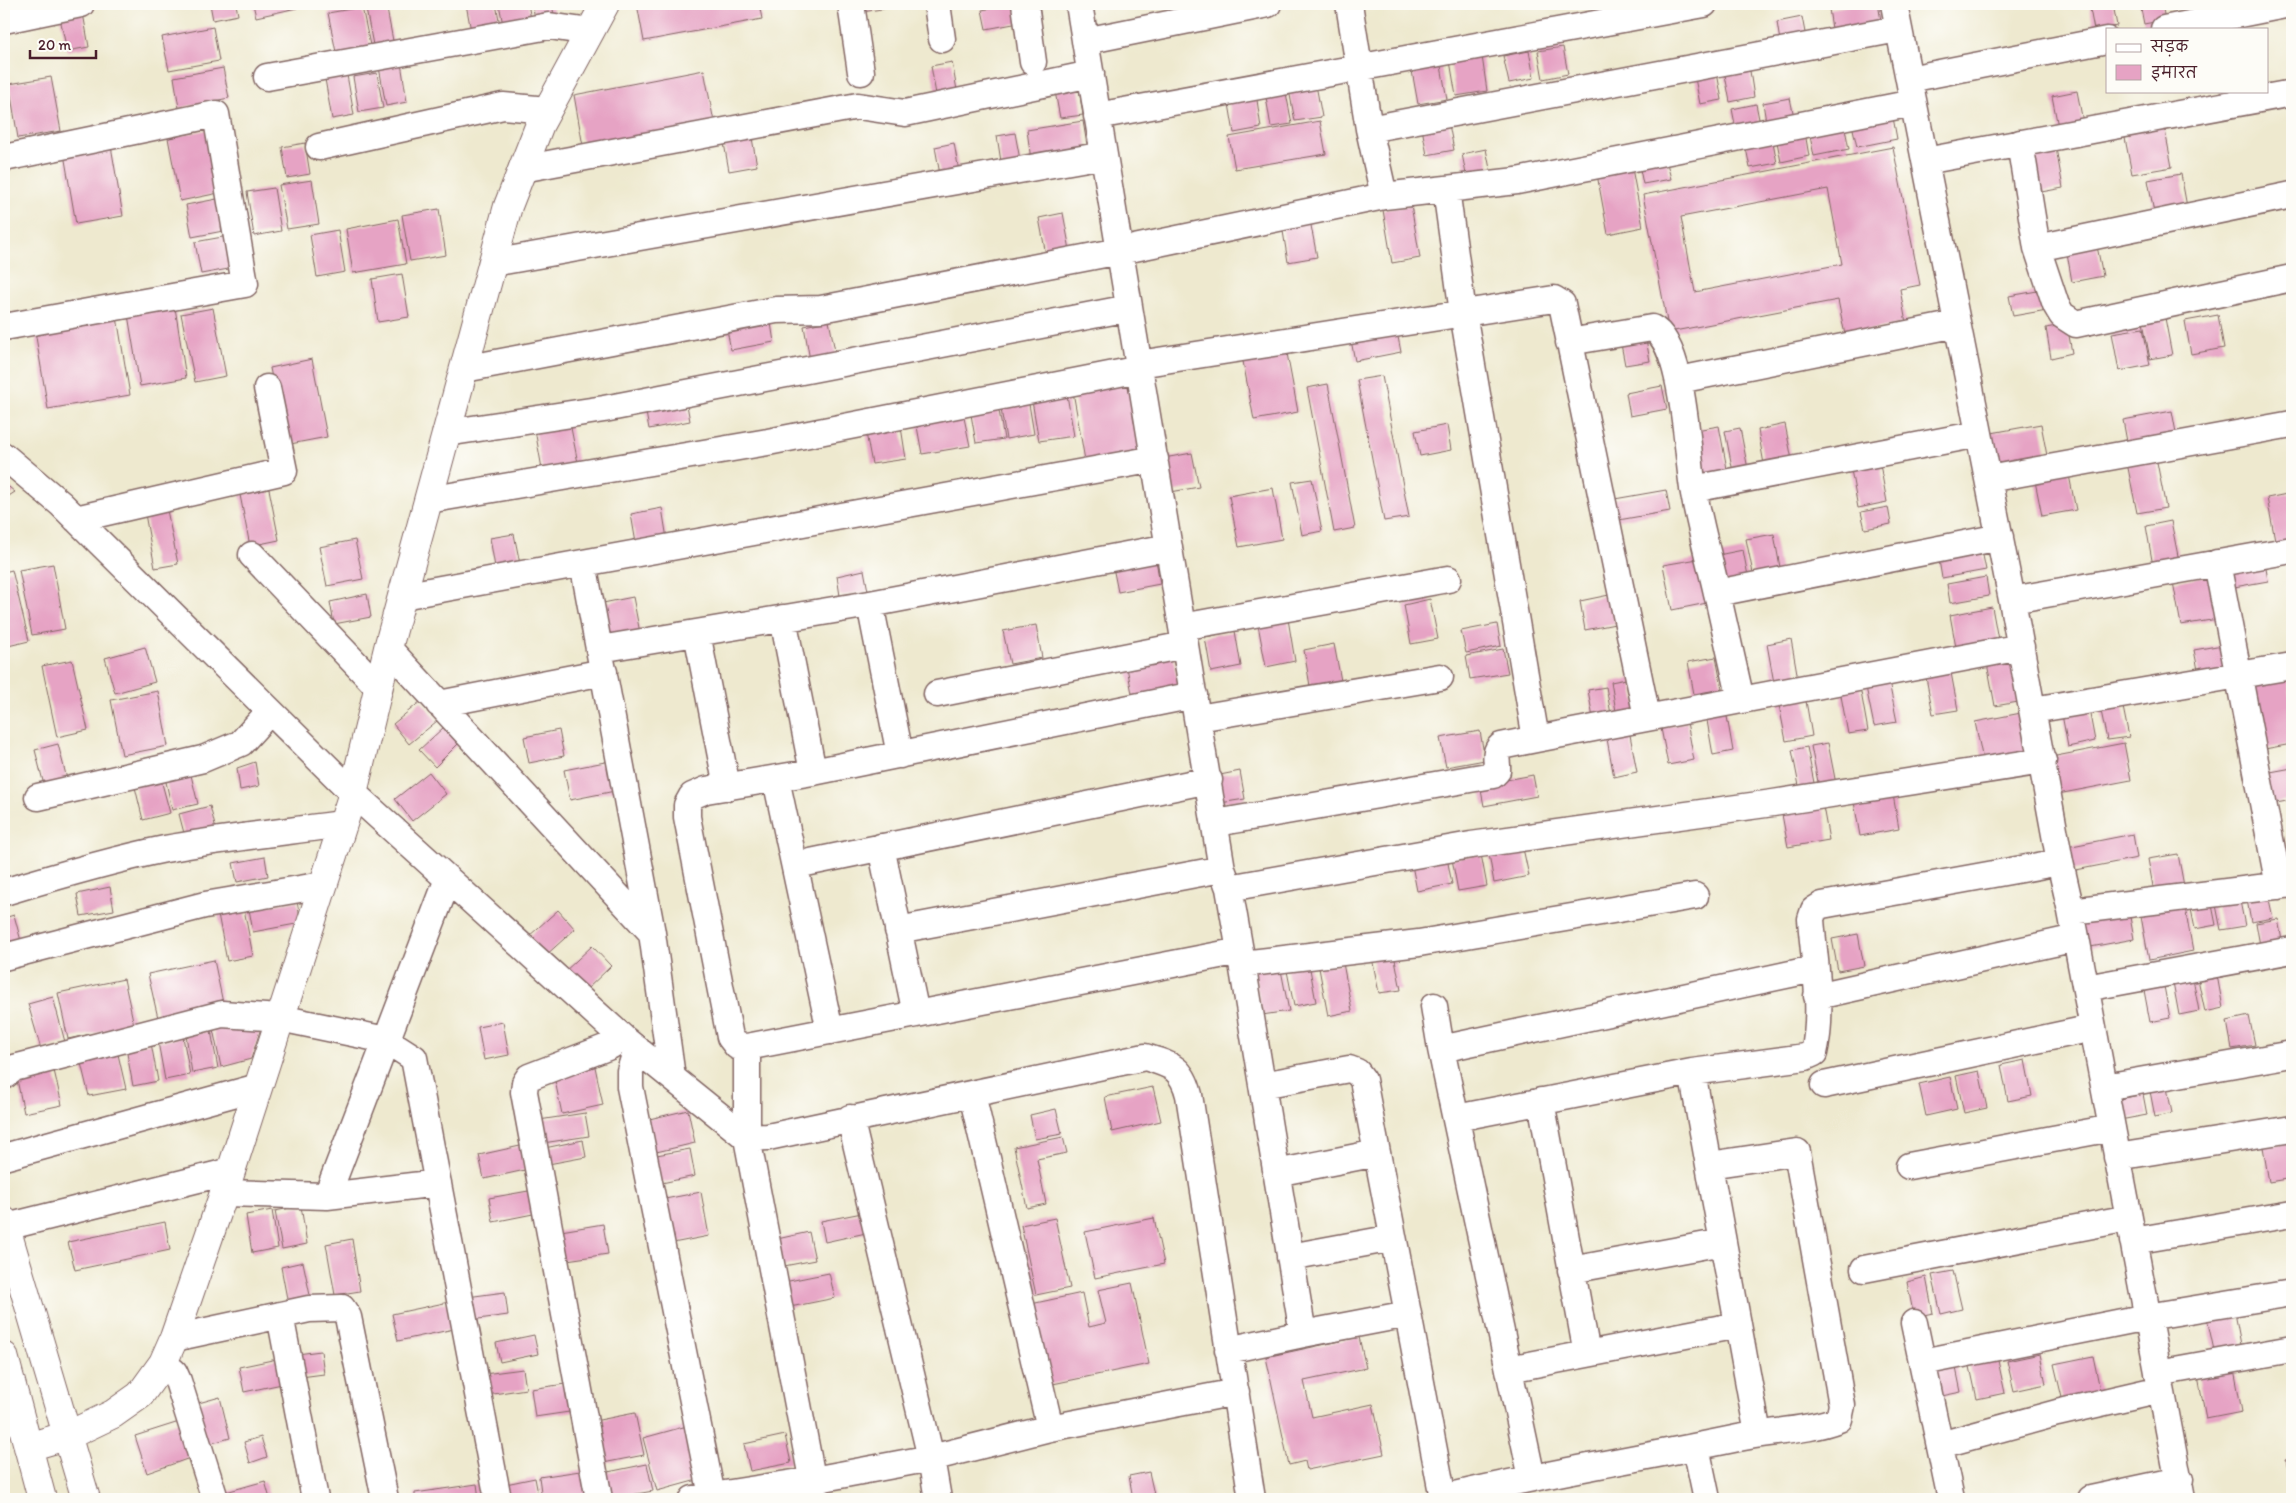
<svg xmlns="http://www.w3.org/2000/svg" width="2296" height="1503" font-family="Itim,'Playpen Sans Deva',sans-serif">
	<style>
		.building { fill: #e6a3c4; fill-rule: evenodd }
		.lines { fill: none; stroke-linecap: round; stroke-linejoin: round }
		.minor-casing { stroke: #836664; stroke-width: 29 }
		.tertiary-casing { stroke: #836664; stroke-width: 30 }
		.minor { stroke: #fff; stroke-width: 26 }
		.tertiary { stroke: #fff; stroke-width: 28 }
	</style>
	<rect width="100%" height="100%" fill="#fdfcf7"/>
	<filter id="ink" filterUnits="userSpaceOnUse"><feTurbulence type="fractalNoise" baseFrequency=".02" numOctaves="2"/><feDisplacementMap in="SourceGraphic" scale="10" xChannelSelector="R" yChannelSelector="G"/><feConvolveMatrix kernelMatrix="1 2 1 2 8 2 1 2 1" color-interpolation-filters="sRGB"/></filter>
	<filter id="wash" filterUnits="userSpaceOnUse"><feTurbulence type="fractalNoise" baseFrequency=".0096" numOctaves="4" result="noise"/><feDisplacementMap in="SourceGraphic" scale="20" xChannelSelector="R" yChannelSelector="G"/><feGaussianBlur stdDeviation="1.12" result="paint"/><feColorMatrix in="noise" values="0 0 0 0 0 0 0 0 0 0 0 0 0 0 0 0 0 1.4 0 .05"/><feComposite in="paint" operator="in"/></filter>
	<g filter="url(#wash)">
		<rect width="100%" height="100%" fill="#eee9cf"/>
		<g id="blocks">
			<!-- building -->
			<path class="building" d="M210 4H236L238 15 213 20Z
				M253 4H296L297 8 256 17Z
				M365 4H386L394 46 374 50Z
				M466 4H496L500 25 471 31Z
				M499 4H528L531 19 503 25Z
				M532 4H552L554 15 535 18Z
				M637 4H759L762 19 644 41Z
				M861 4H908V5L862 12Z
				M1015 4 1019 23 986 29 982 10Z
				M1857 4H1878L1882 26 1833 35 1829 9Z
				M2089 4H2113L2117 26 2094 30Z
				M2140 4H2162L2165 20 2144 24Z
				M362 7 371 50 337 57 328 13Z
				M83 13 89 47 67 51 60 18Z
				M1802 17 1807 43 1781 48 1777 22Z
				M213 27 219 61 169 70 162 37Z
				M1563 47 1568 74 1543 79 1538 51Z
				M1529 51 1534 78 1509 83 1503 56Z
				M1482 56 1487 91 1456 96 1450 61Z
				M952 62 958 96 937 100 931 66Z
				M401 63 407 102 386 106 379 67Z
				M1441 66 1447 99 1418 104 1412 71Z
				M223 68 229 98 179 108 174 77Z
				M704 70 715 127 584 152 574 95Z
				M1750 71 1754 97 1730 102 1725 75Z
				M377 73 383 108 359 112 353 77Z
				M1717 73 1722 100 1700 104 1695 78Z
				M347 75 354 115 332 119 325 79Z
				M51 77 61 131 18 138 9 84Z
				M1078 82 1083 115 1060 118 1054 86Z
				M1316 85 1322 117 1295 121 1289 90Z
				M1285 88 1292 124 1271 127 1265 91Z
				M2077 91 2084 127 2059 132 2052 96Z
				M1256 93 1261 128 1234 133 1228 98Z
				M1790 98 1795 122 1767 128 1763 103Z
				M1756 104 1761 129 1737 134 1732 109Z
				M1892 112 1897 139 1857 147 1851 120Z
				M1448 119 1454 150 1427 155 1421 123Z
				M1843 119 1849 149 1814 156 1808 126Z
				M1083 121 1088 151 1031 160 1027 130Z
				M1320 121 1326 154 1235 169 1229 137Z
				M2164 125 2172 167 2132 174 2124 133Z
				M1804 127 1809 156 1781 162 1775 132Z
				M206 130 219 193 180 201 168 138Z
				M1015 133 1021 165 1002 168 997 136Z
				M1772 137 1777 163 1750 168 1745 143Z
				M752 138 757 166 729 171 724 143Z
				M305 143 310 174 287 178 282 147Z
				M954 143 960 177 941 180 935 147Z
				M111 146 123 216 76 224 64 154Z
				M1893 147 1920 285 1900 289 1906 323 1845 335 1838 300 1669 332 1643 195ZM1828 189 1842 264 1695 292 1681 217Z
				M2056 148 2063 188 2036 193 2028 153Z
				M1486 149 1492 179 1468 184 1462 154Z
				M1665 155 1671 179 1643 184 1638 160Z
				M1631 163 1643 227 1608 234 1596 169Z
				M2181 174 2187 207 2154 213 2148 180Z
				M312 180 319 224 287 229 279 185Z
				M274 188 281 231 254 236 247 192Z
				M217 199 223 231 192 237 186 205Z
				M1411 205 1420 258 1392 263 1383 210Z
				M439 209 446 255 410 261 402 215Z
				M1063 213 1070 250 1046 255 1039 218Z
				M1309 215 1317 257 1288 262 1281 219Z
				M398 219 406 264 353 273 346 229Z
				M338 230 345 272 317 277 310 235Z
				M228 236 234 268 201 274 195 242Z
				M2096 241 2103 276 2072 282 2066 247Z
				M402 274 409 317 378 322 372 279Z
				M2043 290 2047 310 2013 316 2009 296Z
				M174 301 186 378 140 386 127 309Z
				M213 308 226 376 195 382 181 314Z
				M2218 315 2224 348 2191 354 2185 321Z
				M117 317 130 395 48 409 35 331Z
				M770 317 774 342 731 350 726 325Z
				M2165 318 2172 355 2150 359 2143 322Z
				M829 321 837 361 811 366 804 326Z
				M2067 324 2072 353 2051 358 2046 328Z
				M1396 327 1401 352 1355 361 1350 335Z
				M2143 328 2150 365 2119 371 2112 333Z
				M1646 339 1650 361 1625 365 1621 344Z
				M1286 348 1298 412 1254 420 1242 356Z
				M312 359 327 437 285 445 270 368Z
				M1135 375 1148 456 1086 466 1072 386Z
				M1382 376 1409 517 1384 521 1357 380Z
				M1328 384 1355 528 1334 532 1307 388Z
				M1662 386 1667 409 1630 416 1626 393Z
				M1067 395 1074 436 1039 441 1032 401Z
				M1028 398 1034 434 1006 439 1000 403Z
				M686 400 690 421 649 429 645 407Z
				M998 405 1004 439 976 443 970 409Z
				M2172 411 2177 438 2128 447 2123 420Z
				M963 413 970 446 922 454 916 421Z
				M570 423 579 468 543 474 535 430Z
				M1785 424 1793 465 1765 470 1758 430Z
				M2041 424 2048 461 1993 471 1986 434Z
				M1447 425 1451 450 1420 456 1415 431Z
				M1719 426 1728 474 1706 479 1696 430Z
				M901 427 906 459 872 464 866 433Z
				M1740 428 1748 469 1733 472 1725 431Z
				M2155 452 2166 508 2137 513 2126 458Z
				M1192 453 1199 487 1165 493 1158 459Z
				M1879 459 1887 502 1858 508 1850 464Z
				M2068 470 2076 510 2042 516 2034 476Z
				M1312 479 1322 531 1302 535 1292 482Z
				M4 483 15 492 4 499Z
				M1273 488 1282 539 1239 547 1229 496Z
				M269 489 279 540 250 546 240 495Z
				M1666 490 1670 511 1613 521 1609 500Z
				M2292 493V542L2276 545 2267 498Z
				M1888 507 1891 524 1865 529 1861 512Z
				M662 508 668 545 637 549 631 514Z
				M167 510 178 564 155 568 145 514Z
				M2171 521 2179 561 2153 566 2146 526Z
				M514 534 521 569 496 573 490 538Z
				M1774 534 1781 573 1754 578 1746 539Z
				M355 540 363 579 327 586 319 547Z
				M1981 546 1986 570 1942 578 1938 554Z
				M1743 550 1749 581 1723 586 1718 555Z
				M1155 554 1160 584 1118 592 1112 562Z
				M1698 559 1707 603 1672 610 1663 565Z
				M2265 562 2268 581 2223 589 2220 570Z
				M53 564 65 629 32 635 19 570Z
				M12 570 29 641 4 647V572Z
				M864 570 868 591 840 596 837 576Z
				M2209 575 2217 619 2181 625 2173 582Z
				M1986 577 1989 596 1950 603 1947 584Z
				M367 594 371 617 334 624 330 602Z
				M1609 595 1615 624 1585 630 1580 601Z
				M633 597 641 638 605 644 598 604Z
				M1430 599 1438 639 1411 644 1404 605Z
				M1992 607 1999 645 1957 653 1950 615Z
				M1288 619 1295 661 1266 667 1258 625Z
				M1497 624 1501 646 1466 653 1461 631Z
				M1036 625 1042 658 1010 664 1003 631Z
				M1235 631 1241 666 1211 672 1205 637Z
				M1791 639 1798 679 1774 683 1767 644Z
				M1334 644 1342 686 1311 692 1304 650Z
				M2228 644 2233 674 2200 680 2194 650Z
				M145 647 155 682 115 693 105 658Z
				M1503 649 1508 673 1470 679 1466 656Z
				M1172 653 1180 695 1134 704 1126 662Z
				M1716 657 1722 689 1694 694 1688 662Z
				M2016 658 2024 701 1995 706 1987 663Z
				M72 660 88 730 57 737 42 666Z
				M1949 662 1958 710 1933 714 1924 667Z
				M2286 671 2292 705V744L2259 750 2245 678Z
				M1888 677 1897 722 1874 726 1865 682Z
				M1631 678 1638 713 1617 717 1611 682Z
				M1859 681 1868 731 1848 734 1839 685Z
				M1606 687 1611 714 1593 718 1588 690Z
				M158 691 168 746 122 755 111 700Z
				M1805 695 1812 736 1786 741 1778 700Z
				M421 701 437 721 409 744 393 724Z
				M2122 702 2129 737 2107 740 2100 706Z
				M2088 704 2095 741 2068 747 2061 709Z
				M1725 705 1733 751 1713 755 1705 709Z
				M2021 713 2030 757 1984 765 1975 722Z
				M1687 722 1694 760 1668 765 1661 728Z
				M444 727 459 743 435 767 419 750Z
				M559 730 564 756 529 763 524 737Z
				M1480 731 1485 760 1446 767 1440 738Z
				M1630 735 1637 772 1614 777 1607 739Z
				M1828 743 1836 784 1819 787 1811 746Z
				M2124 743 2131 780 2058 794 2051 757Z
				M58 744 68 783 45 789 35 750Z
				M1807 747 1815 788 1800 791 1792 750Z
				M610 761 615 791 570 800 564 770Z
				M255 762 259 786 240 790 237 768Z
				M2292 768V800L2271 804 2265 773Z
				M190 771 198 804 172 810 165 777Z
				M1240 771 1245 799 1220 803 1215 776Z
				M429 772 446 794 412 821 395 799Z
				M1533 775 1537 796 1484 806 1480 785Z
				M160 776 170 813 143 820 134 783Z
				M1892 789 1899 829 1860 836 1853 796Z
				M1822 801 1829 840 1788 847 1781 809Z
				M210 806 216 830 185 837 179 814Z
				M2133 834 2137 858 2071 871 2067 847Z
				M1523 848 1529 876 1494 883 1489 854Z
				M1481 854 1487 886 1458 891 1452 859Z
				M2178 854 2184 886 2154 892 2148 859Z
				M265 857 268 876 237 882 233 863Z
				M1447 858 1452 884 1417 891 1412 865Z
				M110 887 114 910 81 916 77 894Z
				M2267 890 2273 918 2251 922 2246 894Z
				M2239 896 2245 926 2221 930 2215 900Z
				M2211 900 2216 925 2195 929 2190 904Z
				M297 901 301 923 253 932 249 909Z
				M2184 902 2193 951 2149 960 2140 911Z
				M2128 906 2134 939 2085 948 2079 915Z
				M244 909 253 956 227 961 218 914Z
				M558 910 575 929 545 956 528 937Z
				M14 915 21 941 4 946V918Z
				M2278 919 2283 946 2261 951 2256 923Z
				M1858 934 1864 966 1838 971 1832 939Z
				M592 946 611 966 582 994 563 973Z
				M1393 949 1401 990 1379 993 1371 953Z
				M1308 958 1316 1002 1294 1006 1285 961Z
				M214 960 223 1003 158 1018 148 974Z
				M1343 963 1352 1011 1328 1016 1319 968Z
				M1280 965 1289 1011 1262 1015 1254 970Z
				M2217 975 2223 1008 2205 1012 2198 979Z
				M124 979 134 1025 68 1039 58 993Z
				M2193 979 2199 1011 2179 1015 2173 983Z
				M2163 981 2170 1018 2150 1022 2143 985Z
				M53 997 65 1042 41 1049 28 1004Z
				M2249 1016 2255 1045 2232 1049 2227 1021Z
				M263 1022 251 1059 221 1067 213 1029Z
				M503 1022 509 1055 484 1060 478 1027Z
				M211 1031 218 1068 192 1073 186 1035Z
				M183 1037 190 1075 165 1080 158 1042Z
				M151 1043 158 1081 133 1086 126 1048Z
				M117 1050 126 1089 89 1096 80 1059Z
				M2025 1060 2032 1096 2008 1101 2001 1065Z
				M594 1062 603 1105 562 1114 553 1071Z
				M53 1066 62 1105 24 1113 16 1075Z
				M1979 1071 1987 1108 1964 1113 1956 1076Z
				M1950 1077 1957 1109 1926 1116 1919 1084Z
				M2166 1083 2172 1113 2155 1117 2149 1086Z
				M1153 1087 1161 1121 1112 1132 1105 1097Z
				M2143 1094 2147 1115 2120 1120 2116 1100Z
				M1056 1109 1062 1134 1035 1139 1030 1115Z
				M688 1110 695 1143 652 1153 645 1120Z
				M585 1113 589 1136 543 1143 539 1120Z
				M1063 1137 1067 1153 1037 1159 1046 1204 1027 1208 1014 1147Z
				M583 1140 586 1157 543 1165 540 1149Z
				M2290 1142 2292 1178 2269 1182 2263 1147Z
				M520 1146 525 1170 484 1179 479 1155Z
				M690 1149 695 1176 657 1184 651 1156Z
				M534 1190 538 1213 493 1222 489 1198Z
				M701 1192 709 1236 668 1244 660 1200Z
				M301 1206 307 1244 282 1249 275 1211Z
				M272 1210 278 1248 252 1253 246 1215Z
				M862 1213 866 1233 825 1242 821 1221Z
				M1055 1218 1070 1288 1036 1295 1021 1225Z
				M1154 1218 1164 1264 1095 1278 1085 1232Z
				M165 1222 170 1250 75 1270 68 1242Z
				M603 1224 608 1254 560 1261 555 1232Z
				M809 1232 815 1260 774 1268 768 1241Z
				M352 1239 360 1291 335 1295 326 1244Z
				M303 1262 311 1300 288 1304 281 1267Z
				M1953 1271 1962 1309 1941 1314 1932 1275Z
				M829 1273 835 1298 785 1308 779 1283Z
				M1926 1277 1933 1313 1914 1317 1907 1282Z
				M1132 1283 1149 1364 1048 1385 1031 1304 1082 1293 1089 1327 1106 1323 1098 1290Z
				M505 1292 508 1315 471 1320 467 1297Z
				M449 1302 454 1329 398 1341 392 1314Z
				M2235 1313 2242 1350 2215 1355 2207 1318Z
				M534 1335 538 1354 500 1362 496 1343Z
				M1359 1337 1366 1368 1304 1381 1312 1417 1373 1404 1384 1454 1307 1470 1305 1461 1289 1465 1266 1357Z
				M321 1351 324 1374 301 1377 297 1354Z
				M2040 1354 2046 1384 2014 1391 2007 1361Z
				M1997 1356 2005 1393 1977 1399 1969 1362Z
				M2093 1356 2101 1394 2063 1402 2054 1364Z
				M277 1359 282 1384 244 1392 239 1367Z
				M1955 1363 1961 1392 1937 1397 1931 1368Z
				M523 1369 526 1389 487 1395 484 1374Z
				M2234 1369 2242 1412 2206 1419 2198 1376Z
				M572 1383 576 1411 535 1417 531 1389Z
				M220 1397 230 1438 205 1445 195 1404Z
				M635 1413 644 1455 598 1464 589 1422Z
				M179 1422 190 1458 147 1473 135 1436Z
				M687 1426 701 1479 657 1491 643 1438Z
				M785 1435 791 1463 750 1471 744 1444Z
				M261 1437 267 1457 250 1463 244 1442Z
				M2292 1459V1480L2290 1481 2286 1460Z
				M647 1464 653 1491 609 1499 603 1473Z
				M587 1470 592 1499H542L539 1477Z
				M1149 1472 1155 1499H1133L1129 1476Z
				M535 1478 539 1499H499L496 1486Z
				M265 1481 270 1499H220L219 1494Z
				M477 1484 479 1499H415V1493Z"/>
		</g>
	</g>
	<g filter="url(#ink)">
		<use href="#blocks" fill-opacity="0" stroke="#836664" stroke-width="1"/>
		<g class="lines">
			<!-- minor casing -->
			<g class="minor-casing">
				<path id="minor" d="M851 4 861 72
					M937 4 942 39
					M1025 4 1033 62
					M1079 4 1222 869 1229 888 1240 951 1303 1334 1228 1350
					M1349 4 1369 129 1384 196
					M1894 4 2012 600 2060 862 2071 911 2182 1499
					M4 20 81 4
					M2164 29 2290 4
					M1085 41 1268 4
					M267 77 549 26 590 32
					M1909 79 2107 40
					M1097 116 1704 4
					M1369 129 1898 29
					M2020 143 2037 248 2056 305 2062 315 2076 324 2292 278
					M319 147 503 106 548 110
					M4 158 216 114 245 284 4 327
					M1925 161 2292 93
					M522 169 858 106 905 113 1091 74
					M1446 189 1463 313 1536 739 2021 647
					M2037 248 2292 195
					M492 263 1104 155
					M1569 342 1652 328C1684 343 1687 453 1693 488 1699 523 1709 558 1717 593L2000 537
					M1139 364 1554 299 1562 304 1647 717
					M464 369 776 310 821 309 1120 251 1384 196 1517 181 1913 103
					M1679 380 1957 324
					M446 433 604 409 1129 308
					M4 456 61 504 353 793 623 1038 747 1138 768 1137 1145 1057C1171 1065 1182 1067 1189 1095L1252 1499
					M1988 479 2292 424
					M1693 489 1979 434
					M428 500 768 442 1140 369
					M76 519 284 471 267 388
					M252 555 379 688
					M583 563 652 933 672 1077
					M2217 563 2279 886
					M1717 593 1741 700
					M402 596 1155 459
					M2012 600 2292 550
					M870 604 900 755
					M783 618 813 772
					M1182 627 1448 579
					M697 633 727 787
					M388 648 652 933
					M600 649 870 604 1169 547
					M937 694 1185 645
					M1194 695 813 772 706 790 692 796 687 805V817L730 1037 737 1046 747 1047 1240 951
					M439 704 604 672
					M2033 710 2292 666
					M1198 718 1440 677
					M776 779 830 1031
					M38 797 203 759 241 743 270 711
					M1216 823 1493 775 1497 771C1498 762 1493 753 1501 746L1536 739
					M881 847 916 1014
					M796 865 1209 780
					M1229 888 1471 845 1773 803 2043 761
					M4 892C57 876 111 860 165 849 224 838 283 832 342 824
					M2071 911 2292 884
					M898 930 1222 869
					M4 957 205 905 323 885
					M1242 964 1419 943 1695 896
					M2086 988 2292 950
					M1817 996 2076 938
					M1434 1006 1441 1049 1532 1478
					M747 1047V1138L816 1499
					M637 1049 630 1071V1087L712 1496
					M1441 1049 1814 969
					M1692 1072 1758 1434
					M4 1076 14 1068 222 1014 280 1018 386 1040 414 1058 498 1499
					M1262 1085 1349 1069 1357 1072 1363 1080 1408 1314
					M1824 1085 2093 1028
					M2105 1087 2292 1054
					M972 1094 1050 1428
					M1541 1101 1587 1354
					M850 1118 931 1458 938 1499
					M1456 1118 1692 1072 1805 1057 1814 1053C1824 1010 1814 961 1811 919L1814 910 1822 905 2060 862
					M4 1157 258 1087
					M2117 1157 2292 1129
					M1909 1166 2112 1128
					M1276 1173 1377 1153
					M224 1193 327 1196 438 1183
					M327 1196 448 879
					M6 1227 231 1171
					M2133 1241 2292 1214
					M1290 1257 1393 1238
					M1864 1269 2129 1218
					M1571 1270 1723 1242
					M280 1315 315 1499
					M1914 1323 1951 1499
					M1303 1334 1408 1314 1443 1498
					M174 1338 309 1309 342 1308 348 1317 385 1499
					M1923 1362 2147 1317 2292 1293
					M163 1363 174 1372 178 1381 215 1499
					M1509 1369 1738 1325
					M2158 1373 2292 1349
					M1940 1445 2057 1413 2161 1389
					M1696 1447 1707 1499
					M599 1499 524 1092 525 1083 529 1077 610 1046 623 1038
					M693 1499 813 1480 931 1458 1050 1428 1236 1392
					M1439 1499C1538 1474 1639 1459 1738 1438 1771 1431 1808 1431 1839 1419L1842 1405 1797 1152 1709 1165
					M2091 1499 2180 1480"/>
			</g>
			<!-- tertiary casing -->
			<g class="tertiary-casing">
				<path id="tertiary" d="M4 1221 86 1499
					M4 1356 42 1499
					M28 1447 69 1435 113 1414 140 1395 163 1363 174 1338 224 1193 353 793 388 648 508 206 540 124 605 4"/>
			</g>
			<!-- minor -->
			<use href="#minor" class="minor"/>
			<!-- tertiary -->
			<use href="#tertiary" class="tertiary"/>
		</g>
	</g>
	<!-- margin -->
	<rect width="2296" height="1503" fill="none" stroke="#fdfcf7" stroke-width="20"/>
	<!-- legend -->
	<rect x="2106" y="28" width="162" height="65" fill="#fdfcf7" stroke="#b5a4a5"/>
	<rect x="2116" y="44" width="25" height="8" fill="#ffffff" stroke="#b5a4a5"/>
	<text x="2151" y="52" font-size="15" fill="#4a1f2b">सड़क</text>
	<rect x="2116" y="65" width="25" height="15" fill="#e6a3c4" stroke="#b5a4a5"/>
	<text x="2151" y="78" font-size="15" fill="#4a1f2b">इमारत</text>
	<!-- scale -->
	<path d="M30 50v8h66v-8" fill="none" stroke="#4a1f2b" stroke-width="2.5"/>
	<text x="38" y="50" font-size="15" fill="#4a1f2b" stroke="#fdfcf7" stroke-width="4" paint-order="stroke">20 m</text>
</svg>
